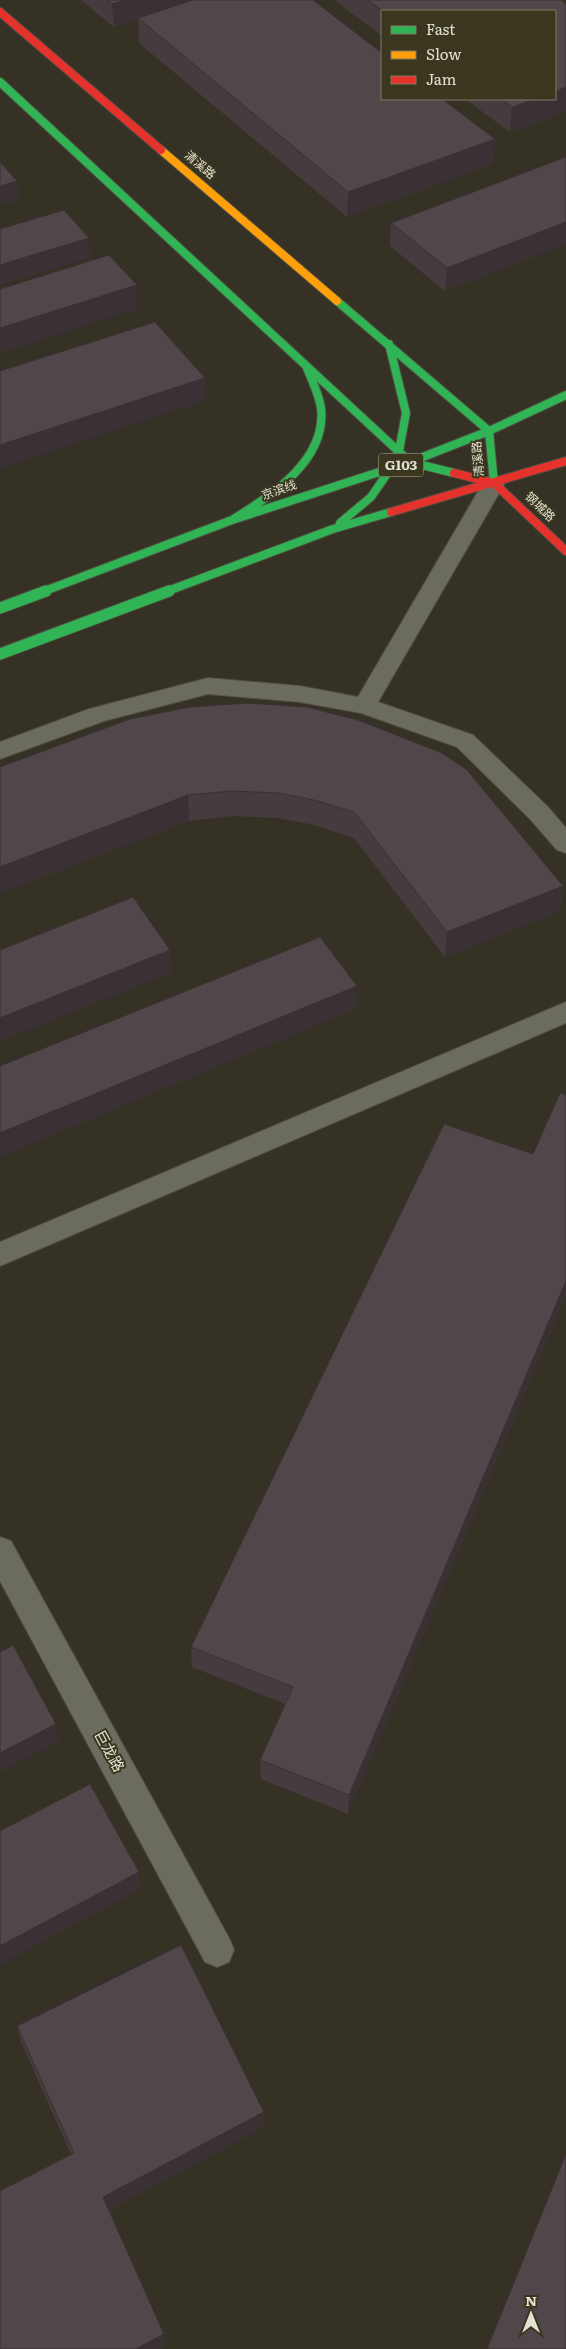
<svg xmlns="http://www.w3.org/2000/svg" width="566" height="2349" font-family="Literata,'Noto Sans SC',serif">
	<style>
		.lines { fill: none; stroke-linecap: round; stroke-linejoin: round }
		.street-casing { stroke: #504e42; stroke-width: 2 }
		.fast-far1-casing { stroke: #504e42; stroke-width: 10 }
		.fast-casing { stroke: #504e42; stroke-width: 13 }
		.slow-casing { stroke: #504e42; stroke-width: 10 }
		.jam-casing { stroke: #504e42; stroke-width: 10 }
		.street { fill: #6c6b60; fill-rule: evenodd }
		.fast-far1 { stroke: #30b455; stroke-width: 8 }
		.fast { stroke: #30b455; stroke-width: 11 }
		.slow { stroke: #ff9f0a; stroke-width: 8 }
		.jam { stroke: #e5322d; stroke-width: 8 }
		.wall { fill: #463c40 }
		.shaded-wall { fill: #393134 }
		.building { fill: #51464a; stroke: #393134 }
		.labels { text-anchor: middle; stroke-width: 4; stroke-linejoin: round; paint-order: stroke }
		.far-street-label { font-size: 12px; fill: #e3e1d3; stroke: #3b371f }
		.shield { fill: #3b371f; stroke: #b1ae9d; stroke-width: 1 }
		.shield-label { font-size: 14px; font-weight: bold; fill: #e3e1d3 }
		.street-label { font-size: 15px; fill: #e3e1d3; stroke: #3b371f }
	</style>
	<rect width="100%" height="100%" fill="#353225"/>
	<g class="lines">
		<!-- street casing -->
		<g class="street-casing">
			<path id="street" d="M494 476 502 478 505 483 378 702 473 735 548 807 566 828V853L557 850 530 819 457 747 361 713 300 702 208 694 104 721 0 759V742L89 709 208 678 300 686 358 697 483 483 486 478Z
				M566 1002V1023L0 1266V1242Z
				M0 1537 11 1541 229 1938 234 1950 229 1962 217 1967 205 1962 0 1581Z"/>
		</g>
		<!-- fast-far1 casing -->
		<g class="fast-far1-casing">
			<path id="fast-far1" d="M0 82 410 462 454 473
				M337 301 489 431 494 483
				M232 520C270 496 327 461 321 408 319 394 312 381 307 368
				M340 523 371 497 391 468 399 451 406 413 389 344
				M42 592 232 520 410 462 489 431 566 395
				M165 592 333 529 391 512"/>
		</g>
		<!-- fast casing -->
		<g class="fast-casing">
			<path id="fast" d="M0 608 46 591
				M0 654 169 591"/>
		</g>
		<!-- slow casing -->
		<g class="slow-casing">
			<path id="slow" d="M161 150 337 301"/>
		</g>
		<!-- jam casing -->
		<g class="jam-casing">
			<path id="jam" d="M0 12 161 150
				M454 473 494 483 566 551
				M391 512 566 461"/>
		</g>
		<!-- street -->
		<use href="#street" class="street"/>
		<!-- fast-far1 -->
		<use href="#fast-far1" class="fast-far1"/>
		<!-- fast -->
		<use href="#fast" class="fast"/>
		<!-- slow -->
		<use href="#slow" class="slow"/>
		<!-- jam -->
		<use href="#jam" class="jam"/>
	</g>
	<!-- wall -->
	<path class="wall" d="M81 0H313L495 139 493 164 347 217 139 43 138 19 114 27Z
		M334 0H561L566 4V112L510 132 465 99H555V11H382V36Z
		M566 157V244L445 291 390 246 391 223Z
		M130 719 563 886 560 911 445 957 354 838 310 824 277 818 232 816 189 821 0 893V767Z
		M566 1095V1295L348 1814 261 1779 260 1760 285 1704 192 1667 191 1647 533 1154Z
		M17 2026 264 2127 109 2209 166 2345 159 2349H0L71 2154 21 2042Z"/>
	<!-- shaded-wall -->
	<path class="shaded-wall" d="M126 0H198L138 18V19L114 27 112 4Z
		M566 87V112L510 132 512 107 535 99H555V92Z
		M495 139 493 164 347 217 348 192Z
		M17 181 19 200 0 205V186Z
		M566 222V244L445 291 447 268Z
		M89 238 90 258 0 285V265Z
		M137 285 138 309 0 353V328Z
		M205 378V401L0 469V445Z
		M188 795 189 821 0 893V867Z
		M563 886 560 911 445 957 447 932Z
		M170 950 171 973 0 1042V1018Z
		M357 986 356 1009 0 1157V1133Z
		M566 1281V1295L348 1814 349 1795Z
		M56 1724 59 1742 0 1772V1753Z
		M139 1872 141 1889 0 1965V1946Z
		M264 2112V2127L106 2210 103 2197Z
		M164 2334 166 2345 159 2349H136Z"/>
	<!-- building -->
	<path class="building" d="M107 0H126L112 4Z
		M193 0H313L382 53V99H442L495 139 348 192 138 18Z
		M368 0H561L566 4V87L555 92V11H383Z
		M501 99H535L512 107Z
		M566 157V222L447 268 391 223Z
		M0 162 17 181 0 186Z
		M64 210 89 238 0 265V229Z
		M109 255 137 285 0 328V289Z
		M155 322 205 378 0 445V371Z
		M248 703 307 707 358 720 442 753 467 770 563 886 447 932 354 812 310 799 277 793 232 791 188 795 0 867V767L130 719 190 707Z
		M133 897 170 950 0 1018V950Z
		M320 937 357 986 0 1133V1066Z
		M560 1093 566 1095V1281L349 1795 260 1760 293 1687 191 1647 444 1124 533 1154Z
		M13 1645 56 1724 0 1753V1652Z
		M90 1784 139 1872 0 1946V1831Z
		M181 1945 264 2112 103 2197 164 2334 136 2349H0V2191L74 2153 17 2026Z
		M566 2154V2349H487Z"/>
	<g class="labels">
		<!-- far-street labels -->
		<g class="far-street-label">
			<text transform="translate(200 165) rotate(40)" y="4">清溪路</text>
			<text transform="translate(478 459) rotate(-95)" y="4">清溪路</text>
			<text transform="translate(279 490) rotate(-19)" y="4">京滨线</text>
			<text transform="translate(540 507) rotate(44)" y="4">钢城路</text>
		</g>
		<!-- shield labels -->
		<rect class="shield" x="378.5" y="453.5" width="45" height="23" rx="4"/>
		<g class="shield-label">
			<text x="401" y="470">G103</text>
		</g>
		<!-- street labels -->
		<g class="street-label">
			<text transform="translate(109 1751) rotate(61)" y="5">巨龙路</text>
		</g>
	</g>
	<!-- legend -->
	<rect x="381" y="10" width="175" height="90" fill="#3b371f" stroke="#7e7b67"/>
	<rect x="391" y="26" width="25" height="8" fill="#30b455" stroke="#7e7b67"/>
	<text x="426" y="35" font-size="15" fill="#e3e1d3">Fast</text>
	<rect x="391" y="51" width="25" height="8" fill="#ff9f0a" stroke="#7e7b67"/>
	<text x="426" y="60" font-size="15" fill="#e3e1d3">Slow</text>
	<rect x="391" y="76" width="25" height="8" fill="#e5322d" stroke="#7e7b67"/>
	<text x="426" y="85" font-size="15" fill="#e3e1d3">Jam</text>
	<!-- north arrow -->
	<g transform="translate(531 2314)" stroke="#3b371f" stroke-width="4" paint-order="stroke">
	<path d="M0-4L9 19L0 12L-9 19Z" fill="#e3e1d3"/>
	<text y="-8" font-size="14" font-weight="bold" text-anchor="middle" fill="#e3e1d3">N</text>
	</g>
</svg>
